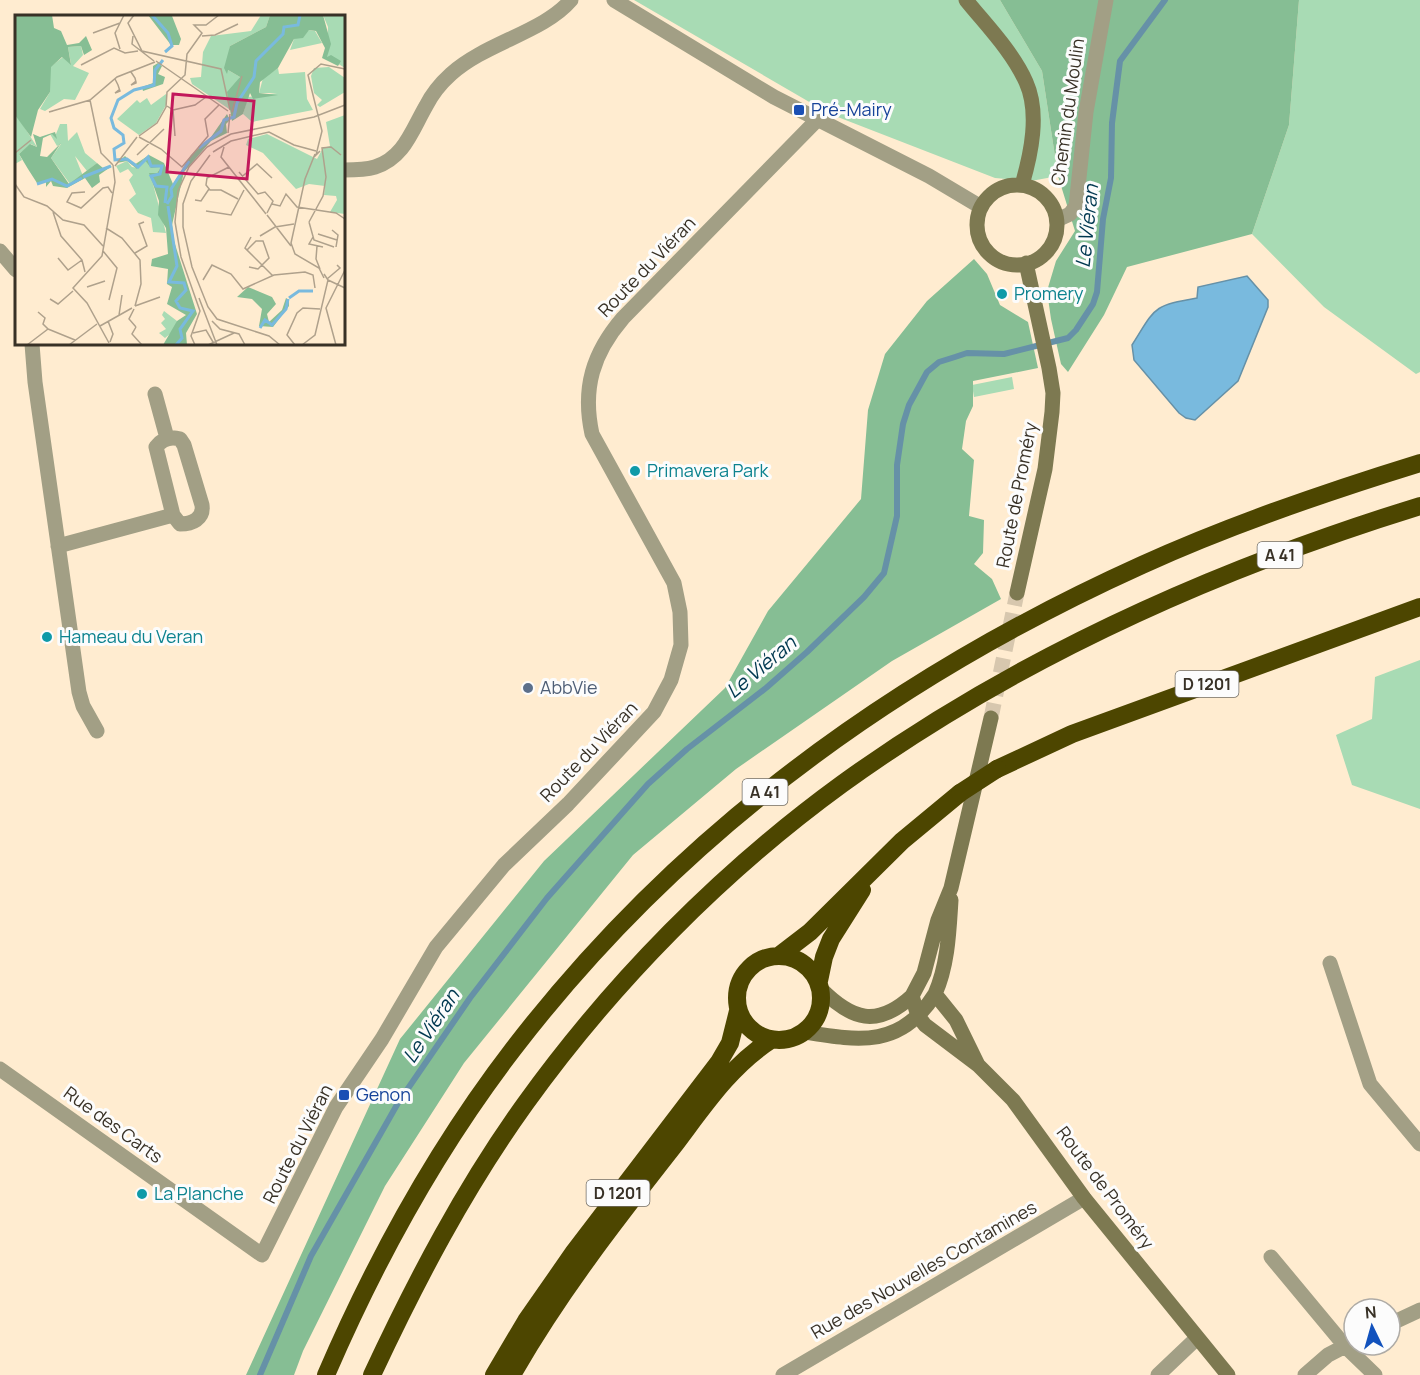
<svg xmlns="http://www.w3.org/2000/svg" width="1420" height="1375" font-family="Manrope,sans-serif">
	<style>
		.green { fill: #a8dbb4 }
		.forest { fill: #86be94 }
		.water { fill: #79bade; stroke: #6691a7; stroke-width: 1.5 }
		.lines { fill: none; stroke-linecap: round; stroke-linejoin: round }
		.stream { stroke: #6691a7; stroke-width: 6 }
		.secondary-tunnel { stroke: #d7c7ae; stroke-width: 15; stroke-dasharray: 15 8; stroke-linecap: butt }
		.street { stroke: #a29f85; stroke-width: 15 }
		.secondary { stroke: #7d7951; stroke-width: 15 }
		.highway { stroke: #4d4600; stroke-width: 18 }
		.highway-bridge { stroke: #4d4600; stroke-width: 18 }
		.transit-dot { fill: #1a4fb4; stroke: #fcfcfc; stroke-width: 2 }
		.culture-dot { fill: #0f9aa8; stroke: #fcfcfc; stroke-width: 2 }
		.service-dot { fill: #5c6f8a; stroke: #fcfcfc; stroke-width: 2 }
		.labels { text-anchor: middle; stroke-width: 6; stroke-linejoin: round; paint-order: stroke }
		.shield { fill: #fcfcfc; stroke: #736e66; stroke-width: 1.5 }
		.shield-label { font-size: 16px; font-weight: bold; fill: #383126 }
		.transit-label { font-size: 18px; fill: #164399; stroke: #fcfcfc; text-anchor: start }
		.street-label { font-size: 18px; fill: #383126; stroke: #fcfcfc }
		.culture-label { font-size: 18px; fill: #0d838f; stroke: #fcfcfc; text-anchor: start }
		.service-label { font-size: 18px; fill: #4e5e75; stroke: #fcfcfc; text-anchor: start }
		.water-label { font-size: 20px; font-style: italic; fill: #003850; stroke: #fcfcfc }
		.inset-river { fill: none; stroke: #79bade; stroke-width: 3 }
		.inset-road { fill: none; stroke: #afa18c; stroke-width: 1.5 }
		.view { fill: #c2185b; fill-opacity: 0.15; stroke: #c2185b; stroke-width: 3 }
		.inset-edge { fill: none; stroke: #383126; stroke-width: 3 }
	</style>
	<rect width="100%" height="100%" fill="#ffecd0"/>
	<!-- green -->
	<path class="green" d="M634 0H1000L1042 71 1058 176 1031 181 995 178 830 114Z
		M1299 0H1420V372L1416 374 1324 307 1252 234 1289 125Z
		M1012 377 1014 389 974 397 972 385Z
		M1420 660V809L1352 785 1336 735 1372 719 1375 677Z"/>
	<!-- forest -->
	<path class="forest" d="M1000 0H1299L1289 125 1252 234 1127 267 1104 315 1068 372 1061 364 1051 319 1047 291 1056 261 1075 231 1058 176 1042 71Z
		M974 259 987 274 1000 305 1028 322 1038 368 973 381V406L966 421 962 449 974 460 969 516 984 520 983 553 974 564 992 579 1001 599 892 661 736 769 633 855 464 1063 385 1186 303 1351 294 1375H246L400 1039 544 861 725 688 768 611 861 499 868 410 885 354 927 301Z"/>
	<!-- water -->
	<path class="water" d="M1247 276 1268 300V307L1238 381 1195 420 1186 418 1179 413 1134 360 1132 345C1156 307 1152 306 1197 298L1198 287Z"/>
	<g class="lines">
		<!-- stream -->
		<path class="stream" d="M260 1375 311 1256 398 1103 470 998 547 898 648 784 687 749 766 688 807 652 864 597 884 573 897 516V465L903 424 909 405 927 372 939 362 955 357 967 353 1004 354 1068 338 1076 330 1093 304 1097 292 1103 219 1111 178 1112 123 1120 61 1165 0"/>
		<!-- secondary-tunnel -->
		<path class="secondary-tunnel" d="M991 718 1017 593"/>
		<!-- street -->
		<path class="street" d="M614 0 774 97 929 176 981 207
			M344 170C354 170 365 170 375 167 404 158 412 130 426 106 432 94 441 83 451 74 485 43 544 32 571 0
			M1057 220 1070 214 1076 206 1086 112 1106 0
			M0 251 16 270
			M32 344 35 382 79 692 83 706 97 731
			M155 394 167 438
			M58 546 173 515 180 524C192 524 204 519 202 505L184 445 180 439C170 436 162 439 156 447L173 515
			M1330 963 1370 1084 1420 1144
			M0 1069 262 1255 336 1107 382 1039 436 947 504 865 568 804 654 712 671 680 681 645 680 612 674 583 592 434C582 388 593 353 623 318L817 120
			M1271 1257 1345 1346 1375 1375
			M1390 1324 1420 1310
			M783 1375 1084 1198
			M1158 1375 1197 1338
			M1305 1375 1328 1355 1351 1343"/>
		<!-- secondary -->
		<path class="secondary" d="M966 0C987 26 1012 51 1026 82 1040 113 1031 154 1022 185
			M977 225a40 40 0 1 1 80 0a40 40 0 1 1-80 0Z
			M1017 593 1045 469 1052 412 1053 393 1049 368 1026 263
			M991 718 951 888 938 920 924 973 912 996 918 1016 925 1025 978 1065 1013 1100 1084 1198 1228 1375
			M951 900C949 931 948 965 935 994L956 1020 978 1065
			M821 989C852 1020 877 1028 912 996
			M804 1032C860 1041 901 1048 935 994"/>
		<!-- highway -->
		<path class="highway" d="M997 769 1072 734 1420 607
			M780 955 810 932 902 841 960 793
			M737 998a42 42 0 1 1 84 0a42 42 0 1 1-84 0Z
			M819 981 824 957 831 939 862 890
			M326 1375C376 1259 437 1148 514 1048 680 832 894 677 1142 565 1232 524 1326 492 1420 463
			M372 1375C416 1281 464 1189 525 1104 612 983 721 872 842 784 1015 659 1216 569 1420 506
			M494 1375 526 1321 574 1252 719 1062 730 1043 738 1011
			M512 1375C558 1294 615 1221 673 1147 702 1109 729 1067 771 1040"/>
		<!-- highway-bridge -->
		<path class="highway-bridge" d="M960 793 997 769"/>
	</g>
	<!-- markers -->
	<g class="transit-dot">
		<rect x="793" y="104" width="12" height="12" rx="3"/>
		<rect x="338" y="1089" width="12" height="12" rx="3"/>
	</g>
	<g class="culture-dot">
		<circle cx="1002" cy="294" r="6"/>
		<circle cx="635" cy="471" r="6"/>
		<circle cx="47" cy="637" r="6"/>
		<circle cx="142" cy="1194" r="6"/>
	</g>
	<circle class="service-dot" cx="528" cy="688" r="6"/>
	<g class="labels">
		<!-- shield labels -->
		<g class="shield">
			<rect x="1257.5" y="542" width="45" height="26" rx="4.5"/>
			<rect x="1175.5" y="671" width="63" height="26" rx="4.5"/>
			<rect x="742.5" y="779" width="45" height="26" rx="4.5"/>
			<rect x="586.5" y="1180" width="63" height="26" rx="4.5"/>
		</g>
		<g class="shield-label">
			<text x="1280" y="561">A 41</text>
			<text x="1207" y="690">D 1201</text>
			<text x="765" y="798">A 41</text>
			<text x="618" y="1199">D 1201</text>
		</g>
		<!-- transit labels -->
		<g class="transit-label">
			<text x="811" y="116">Pré-Mairy</text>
			<text x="356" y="1101">Genon</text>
		</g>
		<!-- street labels -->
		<g class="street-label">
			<text transform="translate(1068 112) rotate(-82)" y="6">Chemin du Moulin</text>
			<text transform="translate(647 267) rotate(-46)" y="6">Route du Viéran</text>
			<text transform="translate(1017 495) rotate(-79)" y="6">Route de Proméry</text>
			<text transform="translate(589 752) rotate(-46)" y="6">Route du Viéran</text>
			<text transform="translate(113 1125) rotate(36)" y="6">Rue des Carts</text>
			<text transform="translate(298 1144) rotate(-63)" y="6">Route du Viéran</text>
			<text transform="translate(1105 1188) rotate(53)" y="6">Route de Proméry</text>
			<text transform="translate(924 1270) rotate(-30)" y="6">Rue des Nouvelles Contamines</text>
		</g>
		<!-- culture labels -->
		<g class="culture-label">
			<text x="1014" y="300">Promery</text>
			<text x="647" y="477">Primavera Park</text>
			<text x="59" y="643">Hameau du Veran</text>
			<text x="154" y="1200">La Planche</text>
		</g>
		<!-- service labels -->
		<g class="service-label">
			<text x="540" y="694">AbbVie</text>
		</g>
		<!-- water labels -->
		<g class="water-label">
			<text transform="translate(1087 226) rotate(-84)" y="7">Le Viéran</text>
			<text transform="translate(761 667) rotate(-40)" y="7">Le Viéran</text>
			<text transform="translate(431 1026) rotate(-56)" y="7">Le Viéran</text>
		</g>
	</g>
	<!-- overview -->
	<g transform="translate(15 15)">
		<rect width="330" height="330" fill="#ffecd0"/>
		<path d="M246 0H255L251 12 215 31 213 55 225 62 213 80 218 94H214L177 69 175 63 186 62 188 37 196 21 236 16ZM308 0H330V53L312 42 313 12ZM294 15 300 16 307 28 275 35 279 24ZM66 31 68 40 58 51 74 58 60 85 49 84 30 96 25 94 35 77V52L48 42 56 49 53 32ZM314 52 330 63V77L305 92 302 90 307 85 299 78 296 61 299 53ZM263 53 264 59 290 57 292 84 298 95 237 107 228 99 233 82 262 78H244L248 63ZM151 79V90L141 108 124 120 102 104 122 85 125 88 132 83 136 90ZM1 99 22 132 16 129 4 139 7 145 0 149ZM330 100V199L315 197 322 185 321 181 309 180 310 171 294 169 281 174 248 138 231 130 233 124 252 119 302 144 308 133 315 131 311 107ZM45 109H52L53 126 62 117 70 138 82 148 72 156 60 141 68 161 55 169 36 143 46 129 42 131 35 119H41ZM129 144 146 152 142 158H135L151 218 138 217 136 203 123 198 114 185 121 179 114 165 118 160 113 154 105 158 101 151 112 146 117 152 123 153ZM149 296 162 306 161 314 150 323 144 318 151 314 146 308 150 304 147 300Z" fill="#a8dbb4"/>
		<path d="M0 0H37L39 13 46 16 52 30 64 28 71 21 77 35 69 40 66 31 53 32 56 50 47 42 36 52 35 77 23 95 16 122 0 100ZM133 0 157 1 166 24 164 30H156ZM255 0H308L316 29 312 42 316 40 326 46 323 51 307 43 310 33 301 16 294 15 288 23 279 24 263 53 245 67 244 78 263 80 238 84 235 78 228 99 217 106 212 77 225 62 213 55 212 59 209 53 215 31 251 12ZM143 48 147 51 143 59 150 62 148 69 128 76 127 72 138 68V51ZM212 99 215 105 211 109 212 118 196 126 169 157 157 210 159 226 182 299 171 318 172 330H148L162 306 171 300 152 289 157 272 152 269 153 254 136 251 137 244 153 239 151 213 143 200 144 186 134 158H142L146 152 136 153 129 144 122 154 112 146 102 148 110 141 119 150 134 140 149 148 158 169 176 140 196 122ZM40 117 42 124 37 119 28 123 25 141 32 142 46 128 36 143 54 169 82 148 88 153 97 151 84 160 85 167 77 173 70 163 52 173 38 171 36 166 31 172V167L22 168 13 154 4 139 15 129 22 132 18 119 25 122ZM233 272 257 282 261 289 252 299 254 307 267 295 271 283 274 285V291L258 312 244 311 247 294 237 284 222 282Z" fill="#86be94"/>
		<path class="inset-river" d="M137 0 153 18 157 31 150 37M148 45 140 55 139 70 119 75 103 85 96 103 99 113 108 120 109 128 99 134 100 145 112 144 123 152 133 142 136 151H147L145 159 136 161 141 171 152 172 150 188M184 133 206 116 209 105 219 102 222 88 239 62 241 46 268 19 269 12 283 10 285 0M68 162 96 151M22 169 37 164 52 171 67 163M152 189 157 181 156 174 174 146M153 191 162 251 154 267 169 268 171 275 161 286 165 293 178 296 165 314 167 323 161 330M274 283 284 276H298M245 313 250 305 257 310 271 294 273 284"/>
		<path class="inset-road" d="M119 0 113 8 127 36 206 54 215 95M78 18 105 8M118 21 117 29 139 46M187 21 200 20 223 9M105 34 100 18 109 0M141 46 213 96M66 50 99 33 110 38 123 36M116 57 120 63 121 67V68L116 70 121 66M100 64 103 70 105 76 100 78 105 74M75 85 86 138 98 150M152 91 158 95 160 121M158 95 180 90 191 82M38 96 34 97 75 85 102 62 140 47M217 97 227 61M213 118 215 99M124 121 142 108 151 92 152 77 170 60 172 39 187 18 179 10H191L204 0M124 122 146 134 167 152 193 121 190 104 204 90M209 132 206 142 251 199M305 136 301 140 307 116 293 60 306 49 330 54M198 137 216 126 254 117 279 130 301 136M0 138 16 125M300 139 290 164 276 228 280 239 304 253 309 263M122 140 149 114M195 140 176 166 168 189V212L177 252 193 292 202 304 254 321 265 330M100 151 122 122M214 152 192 163 191 170 195 175H206L223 184M224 157 243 179 250 177 258 186 252 198M223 165 242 149 257 163M0 169 9 182 32 191 48 205 69 210 88 231M70 177 57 178 52 187 66 193 88 173 93 172 97 178M180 185 186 186 194 174M257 189 265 191 271 179 282 192 321 198 330 204M191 196 216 200 229 175M38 197 46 221 67 245 70 257M252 200 276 231M294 207 308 181 311 162 307 133 316 132 326 140M294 207 299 225 319 232M91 213 107 223 125 245 126 269 120 291M317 215 323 220 321 232M303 219 322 225M245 221 260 212 279 209M236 222 230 233 258 261M298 222 294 229 308 232M302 231 301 244 305 254M232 235 241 226H248L254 243 243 254 234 252M88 236 102 253 94 285M120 238 132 231 124 209 129 207M43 243 53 255 67 245M312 264 325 253 322 250M188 265 197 250 216 259 228 274 259 260 290 257 298 260 300 273M313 265 330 273M72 272 90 266M184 283 202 330M35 284 43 289 58 276M120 291 145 282M119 294 114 304 121 312M104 300 107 280M93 306 98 319 95 327M197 306 205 314 224 319 230 330M85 311 117 293M121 312 117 319 127 330M33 314 60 325M178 318 191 315 198 327M94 328 72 288 58 273 87 241 100 167 98 150M12 330 33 314 28 309 30 303 23 297M54 330 82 309M180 330 176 321 185 296 166 242 160 207 163 176 174 152 192 132 216 119 299 102 330 90M193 330 219 318M280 330 272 320 282 298 288 293 305 294M287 330 300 320 313 265 309 259M321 330 311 293 330 255"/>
		<path class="view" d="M158 79 239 86 232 164 152 157Z"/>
		<rect width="330" height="330" class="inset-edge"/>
	</g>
	<!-- north arrow -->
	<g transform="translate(1372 1327) rotate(355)"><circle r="28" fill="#fcfcfc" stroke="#aeaba6" stroke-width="1.5"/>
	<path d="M0-4.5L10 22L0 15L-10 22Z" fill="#1252bd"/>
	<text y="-9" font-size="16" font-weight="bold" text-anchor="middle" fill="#383126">N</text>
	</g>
</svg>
